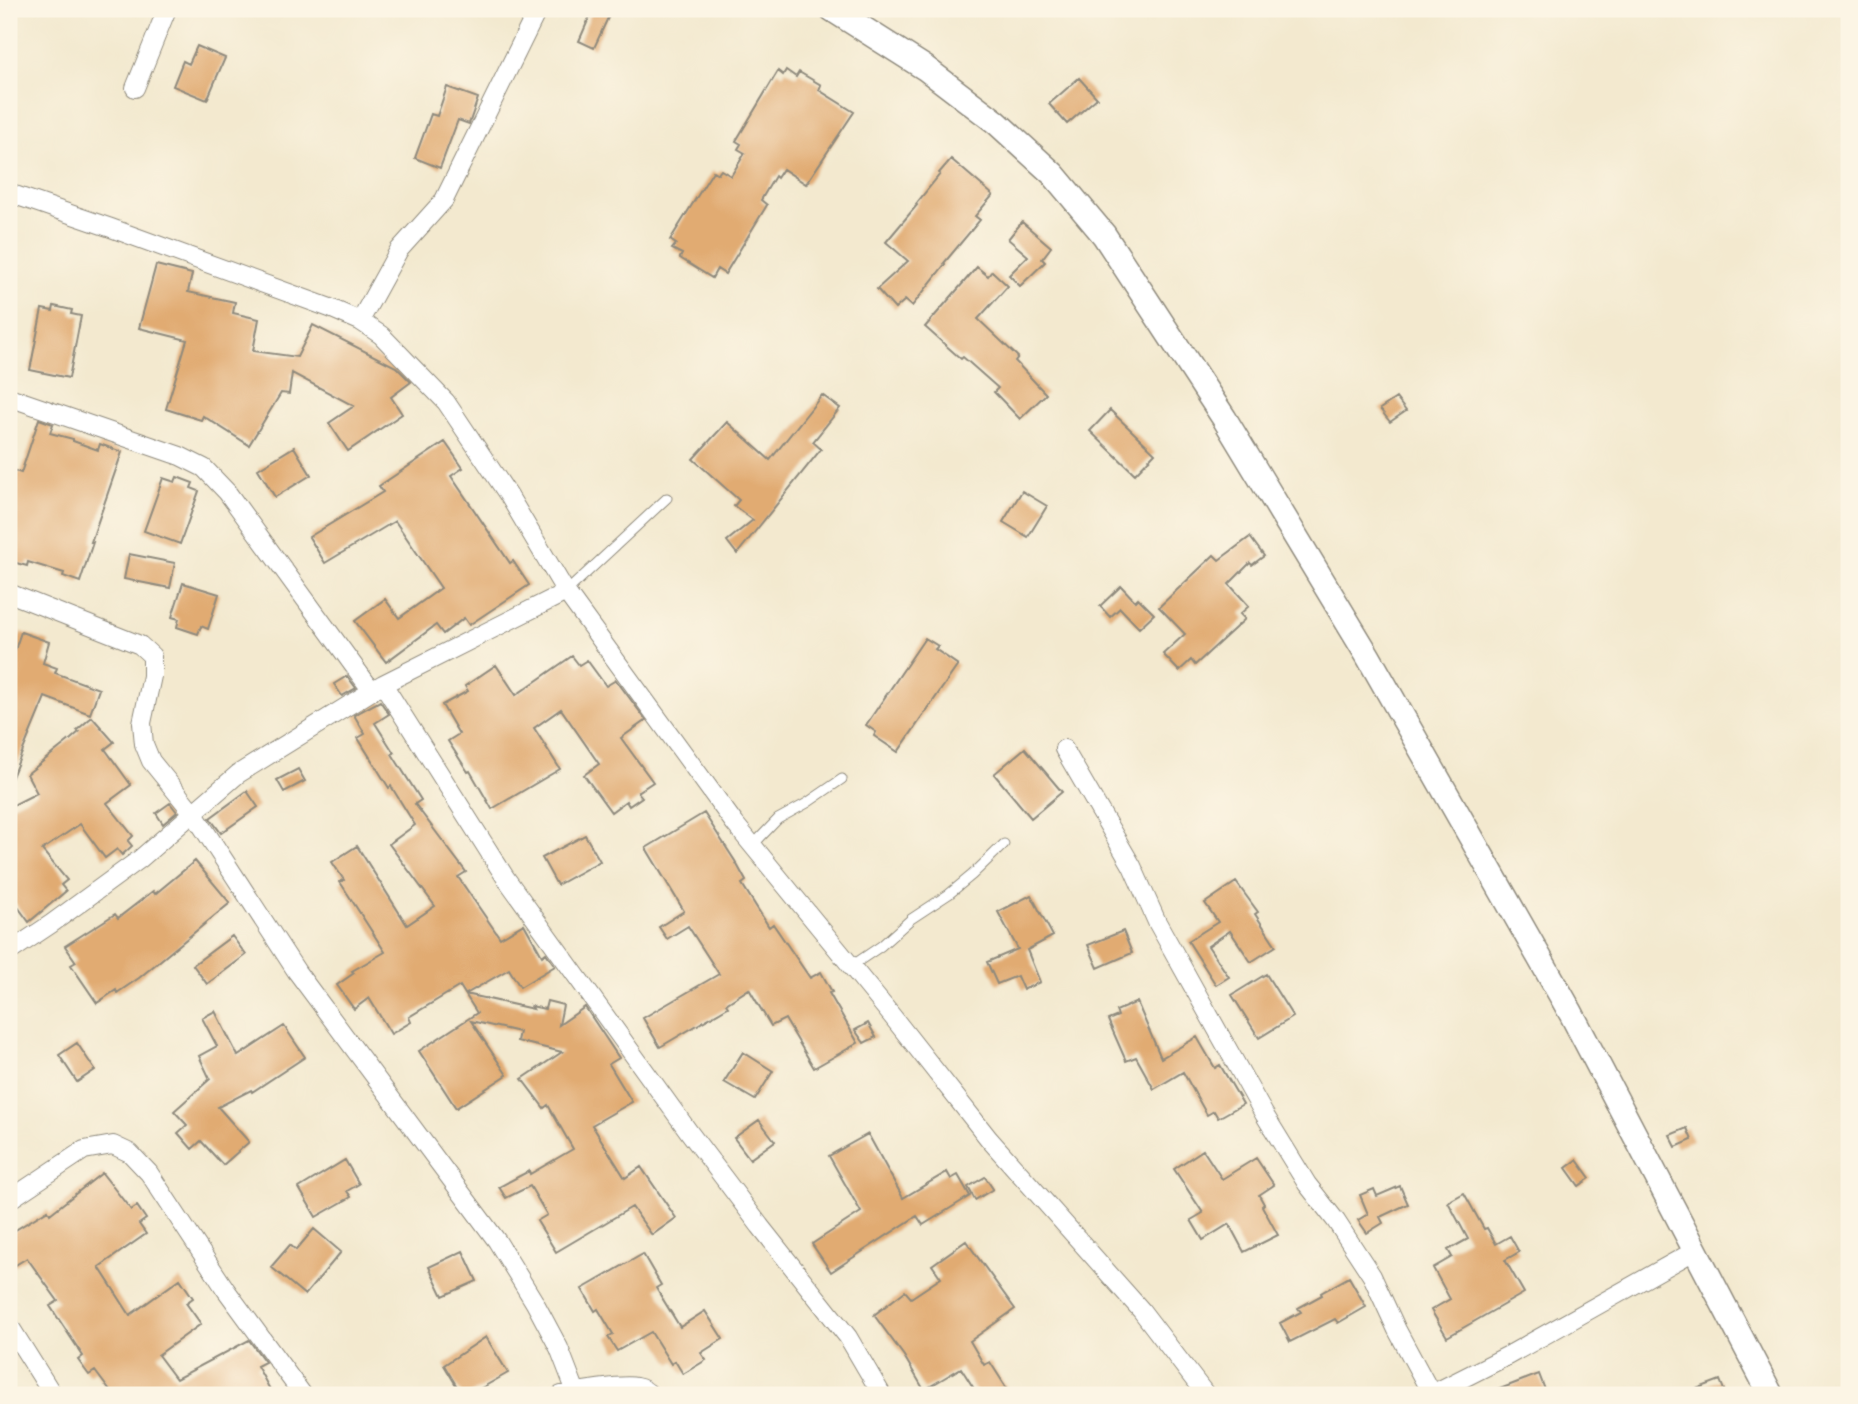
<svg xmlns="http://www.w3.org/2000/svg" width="1858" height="1404" font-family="Pangolin,sans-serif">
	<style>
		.building { fill: #e1ab72 }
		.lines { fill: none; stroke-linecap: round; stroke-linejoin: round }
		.service-casing { stroke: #8f8a7d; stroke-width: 11 }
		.minor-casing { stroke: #8f8a7d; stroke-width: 20 }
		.secondary-casing { stroke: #8f8a7d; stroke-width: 27 }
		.service { stroke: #fff; stroke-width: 9 }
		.minor { stroke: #fff; stroke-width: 18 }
		.secondary { stroke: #fff; stroke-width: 24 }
	</style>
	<rect width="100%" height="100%" fill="#fcf5e5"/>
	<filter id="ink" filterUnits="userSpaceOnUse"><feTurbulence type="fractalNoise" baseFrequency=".0143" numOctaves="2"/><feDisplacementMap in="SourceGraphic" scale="14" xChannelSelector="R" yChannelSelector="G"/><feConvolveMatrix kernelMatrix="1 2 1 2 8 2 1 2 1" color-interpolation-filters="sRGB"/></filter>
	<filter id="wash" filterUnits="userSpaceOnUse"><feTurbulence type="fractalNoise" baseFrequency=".00686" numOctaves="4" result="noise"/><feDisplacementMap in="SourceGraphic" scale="28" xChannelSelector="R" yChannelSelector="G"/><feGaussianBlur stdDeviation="1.57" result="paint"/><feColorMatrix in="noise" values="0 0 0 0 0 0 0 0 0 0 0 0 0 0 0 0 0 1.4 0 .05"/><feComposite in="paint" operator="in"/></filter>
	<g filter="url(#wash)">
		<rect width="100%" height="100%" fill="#f3e9cf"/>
		<g id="blocks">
			<!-- building -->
			<path class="building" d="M593 9H612L594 48 579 41Z
				M197 46 225 58 207 100 173 86 183 61 189 64Z
				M786 70 796 77 799 72 821 85 819 90 854 112 806 184 783 169 777 178 775 176 761 200 767 205 725 274 717 269 712 278 680 258 682 254 672 249 676 244 670 240 713 171 718 174 721 170 731 176 745 153 738 149 741 144 736 141 778 71 783 75Z
				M1079 78 1097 98 1067 124 1049 104Z
				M447 87 478 98 469 124 458 120 440 168 415 158 431 114 437 116Z
				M951 159 993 195 975 216 980 220 944 263 945 264 912 306 905 300 895 309 877 289 908 261 886 242 917 205 916 204 940 174 939 173Z
				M1022 222 1051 247 1042 259 1045 262 1020 286 1009 275 1028 256 1008 239Z
				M156 265 192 274 188 292 235 302 233 313 259 319 253 351 297 357 313 325 396 367 411 382 391 397 402 414 348 451 329 423 354 406 292 373 289 394 281 393 249 445 203 416 201 420 166 409 187 340 139 328Z
				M977 267 988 276 992 271 1008 286 978 319 1018 357 1015 361 1046 394 1020 419 994 392 998 388 963 357 961 359 925 327Z
				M54 306 72 310 71 314 81 316 69 378 30 370 42 309 53 311Z
				M822 395 840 408 813 442 821 449 737 554 727 541 753 520 734 506 739 500 693 459 727 422 770 460Z
				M1396 398 1406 411 1390 422 1380 409Z
				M1110 410 1155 453 1135 474 1090 431Z
				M39 419 53 424 50 433 73 439V441L98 450 100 444 122 452 91 542H93L80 582 63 576 64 573 28 562 27 566 9 561V469L21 473Z
				M445 442 463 468 451 476 510 563 513 561 529 585 469 625 464 618 443 634 436 625 386 662 355 621 385 599 399 618 441 588 395 521 325 563 309 537 383 492 379 486Z
				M294 447 311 475 275 497 258 469Z
				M177 477 193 483 191 488 199 491 180 544 144 531 163 478 175 482Z
				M1022 491 1047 506 1028 537 1003 522Z
				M1250 537 1264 556 1252 565 1250 563 1229 584 1249 606 1240 614 1245 619 1195 665 1191 660 1179 671 1163 654 1185 634 1159 607 1214 555 1219 560Z
				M129 554 175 563 170 588 124 579Z
				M183 583 219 594 208 629 201 626 198 634 177 627 179 619 172 617Z
				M1121 586 1135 601 1138 598 1154 614 1139 628 1120 608 1110 617 1100 606Z
				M21 632 49 642 43 663 57 668 55 673 99 689 90 714 45 697 9 784V668Z
				M925 638 938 646 935 649 958 665 898 752 874 736 876 732 866 725Z
				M572 656 579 665 587 660 606 686 616 680 646 720 621 738 653 782 638 792 642 797 629 806 626 801 611 812 584 775 599 764 561 709 534 728 560 769 492 809 470 771 468 772 448 741 459 734 442 705 468 691 465 686 496 665 516 695Z
				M347 676 356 688 342 696 334 684Z
				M380 701 389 714 375 723 394 753 392 754 421 800 415 804 466 872 458 877 500 938 524 924 542 956 546 953 555 966 520 987 509 969 466 994 533 1009 531 1006 545 1009 547 1001 563 1005 559 1025 585 1007 619 1058 609 1064 632 1102 592 1125 625 1178 641 1167 676 1218 652 1235 632 1207 556 1252 537 1221 547 1215 530 1186 506 1198 499 1187 529 1171 530 1174 573 1149 548 1105 544 1108 522 1079 562 1052 517 1041 519 1032 471 1021 507 1075 456 1108 419 1051 477 1013 460 986 409 1017 411 1022 391 1034 369 998 354 1009 337 985 354 973 352 971 385 952 340 882 344 880 332 862 357 846 407 925 435 906 389 844 415 825 391 786 389 788 358 738 365 734 354 715Z
				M92 717 114 742 105 749 131 785 107 803 133 836 128 841 132 846 122 855 117 849 105 858 80 824 42 850 67 880 61 885 66 891 29 922 15 903 9 909V807L37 793 27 774 71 739 79 732 77 730Z
				M1025 748 1062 792 1031 818 994 774Z
				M298 769 305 781 284 792 277 780Z
				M247 791 258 807 221 833 210 818Z
				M170 803 177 812 163 824 156 813Z
				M704 813 735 861 746 881 742 884 769 927 773 924 810 978 821 972 832 992 829 993 858 1043 814 1068 785 1019 771 1026 749 989 726 1004 728 1007 660 1047 643 1018 719 974 688 926 667 939 659 927 684 911 646 848Z
				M585 835 600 861 557 885 542 858Z
				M195 861 230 903 139 978 117 993 116 990 97 1003 71 965 76 962 65 946 115 914 118 918 153 891 155 894Z
				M1236 882 1258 912 1255 914 1276 946 1251 962 1230 931 1208 946 1229 977 1216 985 1188 941 1218 922 1205 903Z
				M1031 895 1053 936 1027 950 1040 982 1023 990 1017 976 997 984 987 962 1018 949 998 912Z
				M1123 931 1132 953 1098 968 1088 945Z
				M232 936 246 955 207 984 193 965Z
				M1266 974 1293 1017 1259 1038 1232 995Z
				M1137 1002 1161 1058 1197 1037 1215 1068 1220 1065 1243 1104 1218 1118 1214 1111 1207 1115 1183 1072 1154 1089 1136 1057 1126 1061 1108 1020 1118 1016 1116 1011Z
				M215 1011 238 1056 284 1026 305 1057 252 1092 251 1090 218 1107 249 1142 223 1165 201 1141 192 1149 178 1133 187 1125 174 1111 210 1079 199 1056 217 1046 202 1018Z
				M868 1023 876 1037 864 1043 855 1030Z
				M77 1043 95 1070 77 1082 59 1055Z
				M743 1052 773 1071 755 1100 724 1082Z
				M759 1120 775 1141 750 1159 734 1138Z
				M1687 1128 1692 1140 1676 1147 1670 1135Z
				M868 1134 903 1198 947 1172 951 1179 958 1175 970 1196 923 1225 917 1216 831 1272 812 1244 861 1212 829 1156Z
				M1203 1150 1222 1179 1256 1158 1274 1185 1259 1195 1264 1204 1262 1206 1278 1235 1244 1252 1229 1224 1203 1240 1191 1220 1203 1213 1174 1169Z
				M345 1160 359 1184 347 1191 351 1197 316 1217 299 1188Z
				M1577 1160 1590 1178 1579 1186 1566 1168Z
				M102 1173 131 1210 137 1206 146 1219 139 1224 146 1234 99 1267 130 1315 180 1279 193 1298 186 1303 201 1324 158 1355 176 1379 249 1340 265 1362 257 1366 273 1395H113L95 1371 89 1375 78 1360 83 1356 50 1306 58 1301 27 1258 9 1269V1234L48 1210 50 1214Z
				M985 1177 993 1189 975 1200 968 1187Z
				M1400 1186 1408 1204 1380 1217 1383 1223 1367 1233 1358 1220 1368 1214 1360 1195 1374 1189 1377 1196Z
				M1464 1193 1484 1229 1487 1228 1496 1244 1510 1236 1519 1252 1505 1260 1524 1293 1447 1337 1431 1310 1450 1299 1433 1268 1452 1257 1448 1250 1468 1239 1448 1202Z
				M314 1229 341 1252 305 1295 271 1267 290 1245 296 1250Z
				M966 1241 1015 1309 970 1341 984 1365 990 1362 1011 1395H978L961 1368 924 1390 904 1356 874 1315 905 1291 911 1298 941 1278 932 1265Z
				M463 1251 477 1281 443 1296 429 1267Z
				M643 1254 661 1285 656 1288 680 1327 705 1311 723 1339 701 1353 706 1360 683 1374 675 1361 671 1364 651 1332 617 1351 608 1337 613 1334 598 1309 595 1311 582 1289Z
				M1349 1277 1366 1307 1338 1323 1335 1319 1290 1342 1280 1323 1301 1312 1298 1308 1322 1295 1321 1293Z
				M486 1337 508 1373 469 1395H462L444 1365Z
				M1539 1374 1547 1395H1488L1487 1394Z
				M1720 1380 1726 1395H1683V1394Z"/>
		</g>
	</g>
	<g filter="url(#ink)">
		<use href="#blocks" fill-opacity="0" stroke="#8f8a7d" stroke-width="2"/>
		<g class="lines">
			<!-- service casing -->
			<g class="service-casing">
				<path id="service" d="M566 592 667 498
					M753 845 778 819 807 803 842 779
					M850 967 881 946 911 919 949 894 972 875 1004 844"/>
			</g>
			<!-- minor casing -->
			<g class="minor-casing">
				<path id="minor" d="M135 88 167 9
					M9 193 111 228 330 308 360 321 381 335 446 402 509 496 566 592 735 824 892 1016 989 1139 1141 1310 1206 1395
					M360 321 399 250 444 200 538 9
					M9 397 180 456 204 468 227 492 372 691
					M9 593 140 645 152 656V676L142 723 144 744 151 761 194 814 297 972 497 1241 535 1303 559 1348 576 1392
					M383 684 505 877 689 1132 760 1226 848 1337 882 1395
					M1064 749 1132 866 1157 922 1264 1114 1307 1184 1336 1221 1372 1276 1397 1330 1432 1395
					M9 952 51 924 140 859 238 774 383 684 566 592
					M9 1200 84 1150 113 1145 130 1153 149 1173 226 1290 303 1395
					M9 1325 53 1395
					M561 1395C576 1392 623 1384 636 1387 642 1388 647 1391 650 1395
					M1430 1395 1509 1355 1696 1250"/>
			</g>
			<!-- secondary casing -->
			<g class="secondary-casing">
				<path id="secondary" d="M832 9 925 68 996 122 1053 174 1104 235 1224 418 1368 656 1571 1013 1771 1395"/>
			</g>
			<!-- service -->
			<use href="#service" class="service"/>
			<!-- minor -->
			<use href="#minor" class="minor"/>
			<!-- secondary -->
			<use href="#secondary" class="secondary"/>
		</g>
	</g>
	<!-- margin -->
	<rect width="1858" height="1404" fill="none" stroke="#fcf5e5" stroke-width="35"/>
</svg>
